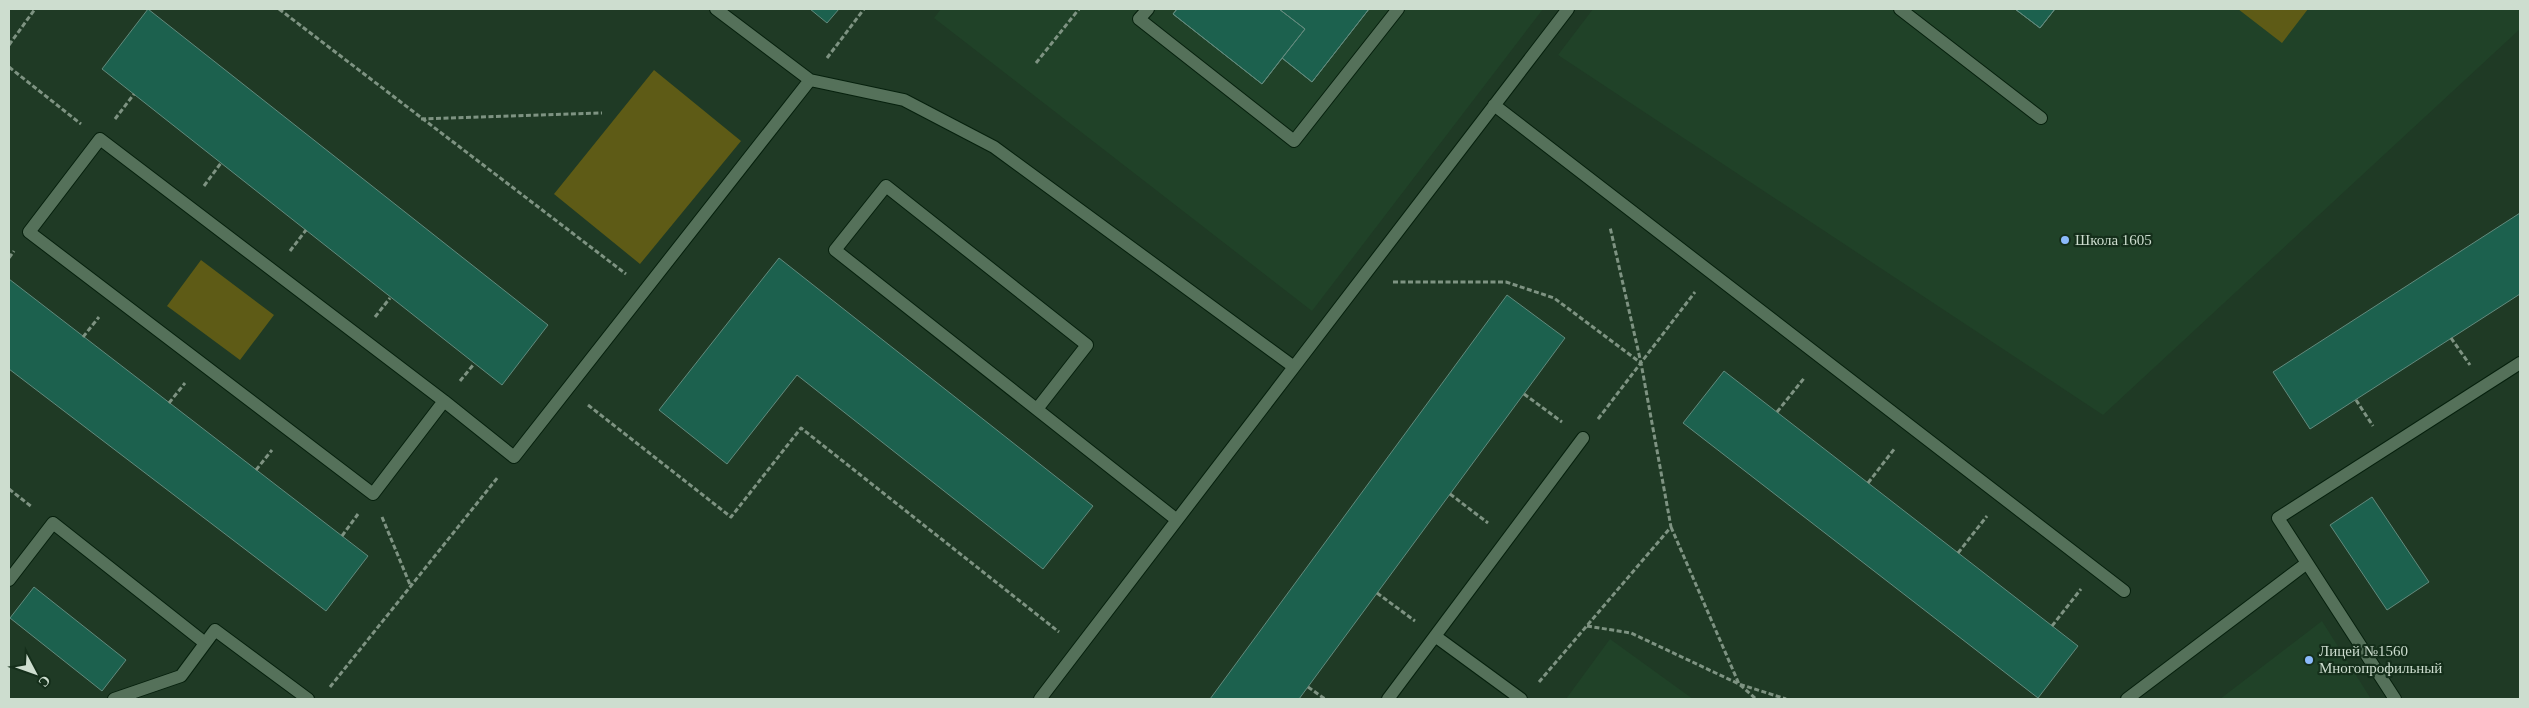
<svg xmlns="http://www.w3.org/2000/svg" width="2529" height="708" font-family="'Times New Roman',serif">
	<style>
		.built { fill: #204228 }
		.green { fill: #5e5b16 }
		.building { fill: #1c614e; stroke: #628a7d }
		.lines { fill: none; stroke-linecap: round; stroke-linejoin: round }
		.service-casing { stroke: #06200d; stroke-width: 14 }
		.path { stroke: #7e9382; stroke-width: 3; stroke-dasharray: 5 2.5; stroke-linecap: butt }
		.service { stroke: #55715a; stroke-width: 12 }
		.poi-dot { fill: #8bbafc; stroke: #152f1b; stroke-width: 2 }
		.labels { text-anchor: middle; stroke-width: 4.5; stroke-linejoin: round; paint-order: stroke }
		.poi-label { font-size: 15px; fill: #cdddcf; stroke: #152f1b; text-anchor: start }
	</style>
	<rect width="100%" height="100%" fill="#1f3a25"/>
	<!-- built -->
	<path class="built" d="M941 9H1543L1312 311 934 18Z
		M1593 9H2520V29L2103 415 1558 55Z
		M2322 621 2371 699H2220Z
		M1610 639 1693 699H1566Z"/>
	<!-- green -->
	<path class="green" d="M2238 9H2308L2282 43Z
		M654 70 741 141 640 264 554 194Z
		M201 260 274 315 240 360 167 306Z"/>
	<!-- building -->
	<path class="building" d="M148 9 548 325 502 385 102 69Z
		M810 9H839L827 23Z
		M1177 9H1369L1312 82 1282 58 1262 84 1173 14Z
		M1177 9H1279L1305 29 1262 84 1173 14Z
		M1279 9H1369L1312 82 1282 58 1305 29Z
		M2015 9H2055L2040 28Z
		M2015 9H2055L2040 28Z
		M2520 213V294L2310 429 2273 372Z
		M779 258 1093 506 1043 569 797 375 727 464 659 410Z
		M9 279 368 556 326 611 9 369Z
		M1507 295 1565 338 1299 699H1210Z
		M1724 371 2078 646 2038 698 1683 423Z
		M2372 497 2429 582 2387 610 2330 525Z
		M34 587 126 660 102 691 10 618Z"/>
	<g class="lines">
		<!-- service casing -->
		<g class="service-casing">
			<path id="service" d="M716 9 810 80 904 100 994 147 1294 367 1568 9
				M1148 9 1139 19 1294 141 1398 9
				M1900 9 2041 118
				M1494 105 2124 591
				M444 401 373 494 29 232 100 139 444 401 514 457 810 80
				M1037 409 1087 345 886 186 835 250 1177 520
				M9 580 53 523 205 643
				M1435 636 1521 699
				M114 699 181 676 215 630 308 699
				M1040 699 1294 367
				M1388 699 1583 438
				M2127 699 2307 563
				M2395 699 2278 518 2520 363"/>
		</g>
		<!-- path -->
		<path class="path" d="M279 9 626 274
			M9 45 35 9
			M827 58 864 9
			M1036 63 1079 9
			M9 67 81 124
			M115 119 134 94
			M421 119 602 113
			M204 186 221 163
			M290 251 306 230
			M9 258 14 251
			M1393 282H1506L1554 298 1641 363 1610 227
			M375 317 390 298
			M83 337 99 317
			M2451 338 2470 365
			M460 381 474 364
			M1524 394 1562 422
			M2356 400 2373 426
			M169 403 185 383
			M588 405 731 517 801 428 1059 632
			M1777 412 1805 377
			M1598 419 1695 292
			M256 470 272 450
			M1868 483 1895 448
			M9 489 32 507
			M1450 494 1488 523
			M382 517 411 587
			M1671 527 1739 684 1756 699
			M342 536 358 514
			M1958 553 1987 516
			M1377 593 1415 621
			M1587 626 1631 633 1739 684 1786 699
			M2052 626 2081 589
			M1539 682 1671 527 1641 363
			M330 687 498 477
			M1308 687 1325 699"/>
		<!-- service -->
		<use href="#service" class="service"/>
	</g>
	<!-- markers -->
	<g class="poi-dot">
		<circle cx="2065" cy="240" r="5"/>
		<circle cx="2309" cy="660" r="5"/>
	</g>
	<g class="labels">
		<!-- poi labels -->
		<g class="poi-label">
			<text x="2075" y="245">Школа 1605</text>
			<text x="2319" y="656">Лицей №1560<tspan x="2319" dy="17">Многопрофильный</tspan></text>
		</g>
	</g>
	<!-- border -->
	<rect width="2529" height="708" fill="none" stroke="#cdddcf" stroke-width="20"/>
	<!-- north arrow -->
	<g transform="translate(35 673) rotate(131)" stroke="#152f1b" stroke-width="4" paint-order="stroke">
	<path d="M0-4L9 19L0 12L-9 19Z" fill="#cdddcf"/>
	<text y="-8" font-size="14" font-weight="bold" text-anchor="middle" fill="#cdddcf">С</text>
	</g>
</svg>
